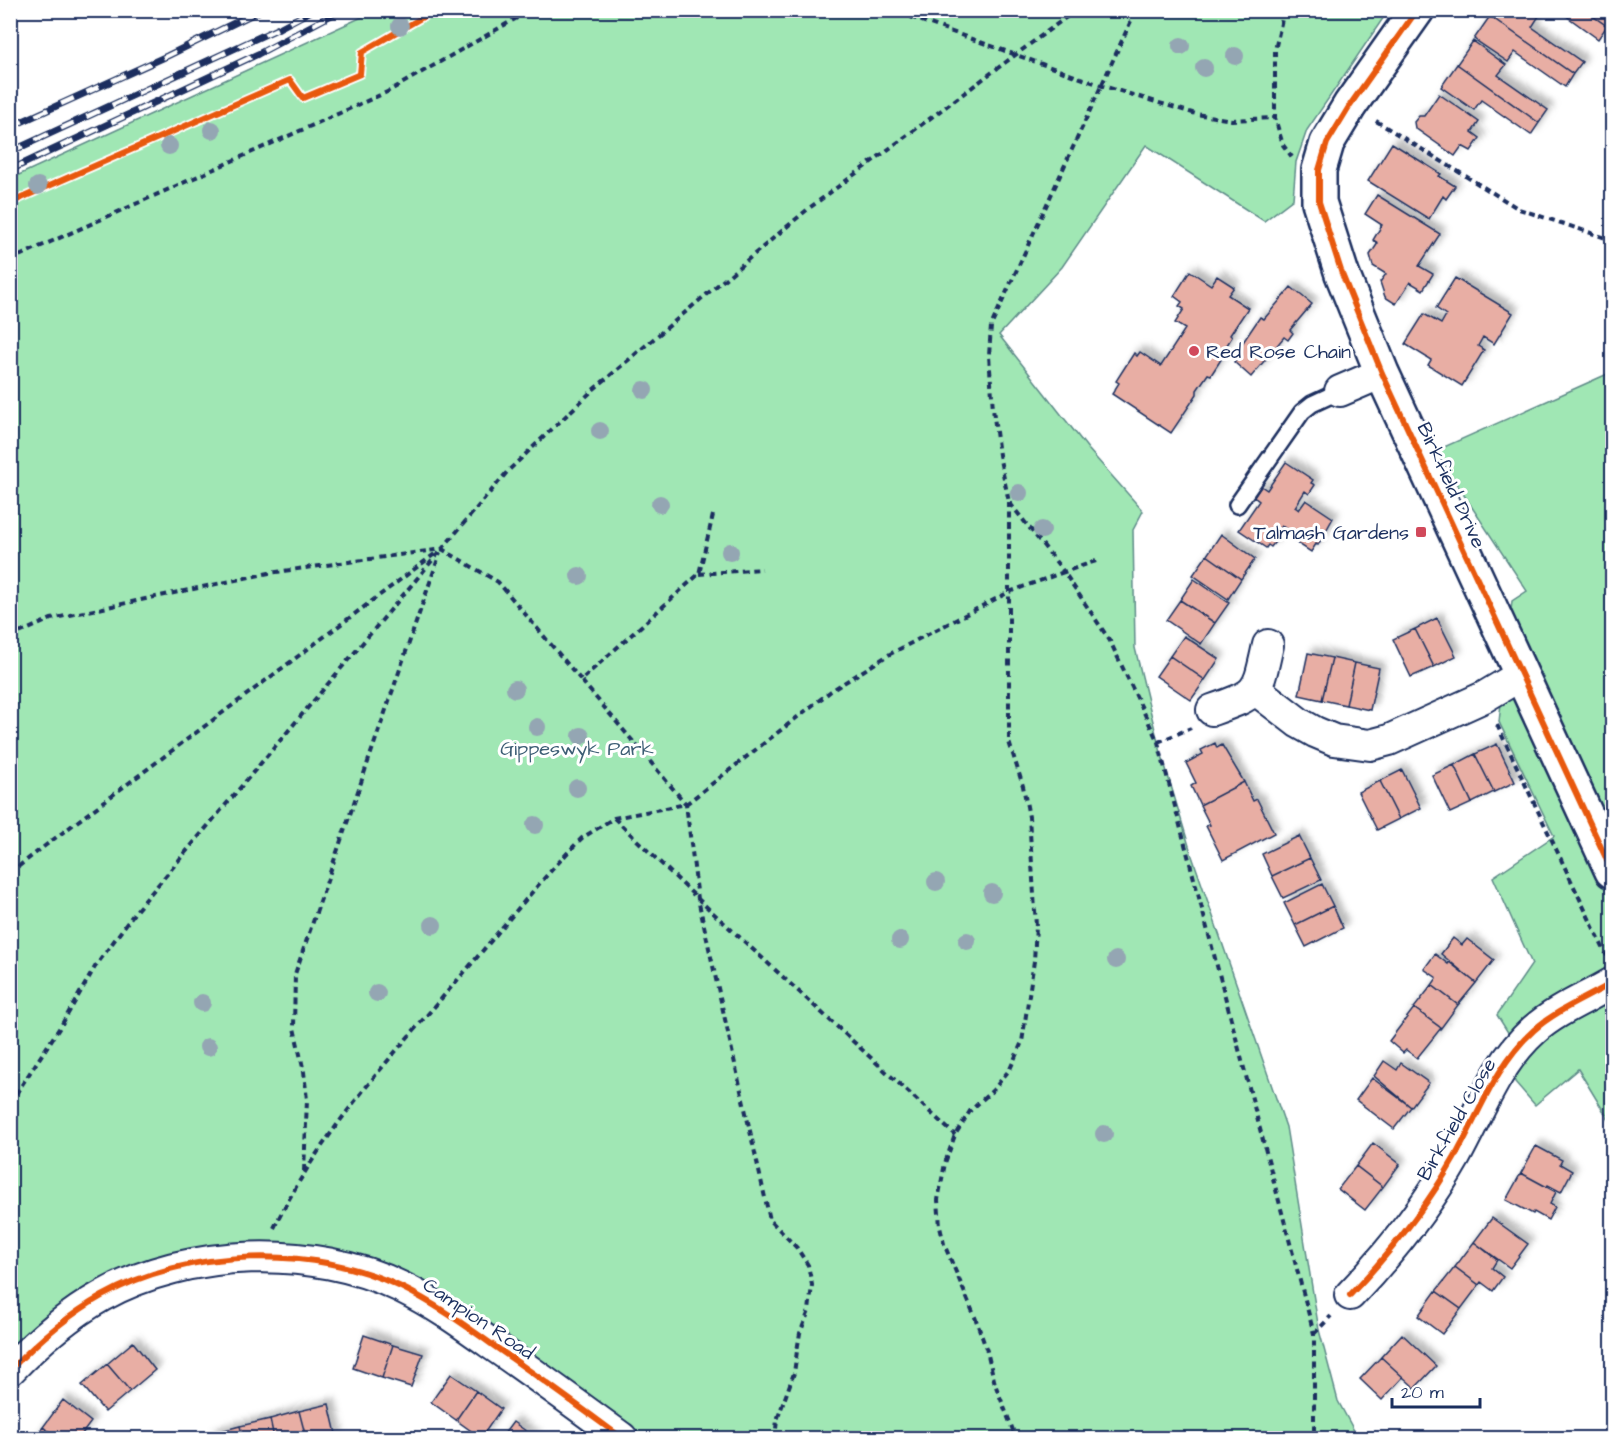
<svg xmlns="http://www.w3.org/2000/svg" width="1623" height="1449" font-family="'Architects Daughter',sans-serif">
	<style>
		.green { fill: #a0e7b4; stroke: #5e8b89; stroke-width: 1.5 }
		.building { fill: #e8aea4; stroke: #1b2f5e; stroke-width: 1.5; filter: url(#shadow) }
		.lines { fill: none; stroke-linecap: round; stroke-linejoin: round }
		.lane-casing { stroke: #1b2f5e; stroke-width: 20 }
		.street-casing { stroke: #1b2f5e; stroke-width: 34 }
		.secondary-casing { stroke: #1b2f5e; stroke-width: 38 }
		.path { stroke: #1b2f5e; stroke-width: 4; stroke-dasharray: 6 4.5; stroke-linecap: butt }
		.lane { stroke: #fff; stroke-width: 15 }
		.street { stroke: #fff; stroke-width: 30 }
		.secondary { stroke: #fff; stroke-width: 33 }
		.rail-casing { stroke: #1b2f5e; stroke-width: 7 }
		.rail { stroke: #fff; stroke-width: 4.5; stroke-dasharray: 14; stroke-linecap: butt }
		.cycleway-casing { stroke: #fff; stroke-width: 10 }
		.cycleway { stroke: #e8590c; stroke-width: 6 }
		.tree { fill: #94a6b3 }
		.poi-dot { fill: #d1495b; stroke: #fff; stroke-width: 2 }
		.labels { text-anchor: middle; stroke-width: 6; stroke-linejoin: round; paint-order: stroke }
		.poi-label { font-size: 20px; fill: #1b2f5e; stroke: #fff; text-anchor: start }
		.street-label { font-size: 20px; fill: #1b2f5e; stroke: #fff }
		.park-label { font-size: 20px; fill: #3c5d74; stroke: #fff }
	</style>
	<defs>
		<filter id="shadow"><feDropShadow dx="5.5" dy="-5.5" stdDeviation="3" flood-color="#0004"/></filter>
	</defs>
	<rect width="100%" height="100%" fill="#fff"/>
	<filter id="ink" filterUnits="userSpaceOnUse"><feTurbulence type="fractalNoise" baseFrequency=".0167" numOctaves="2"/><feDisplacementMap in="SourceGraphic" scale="12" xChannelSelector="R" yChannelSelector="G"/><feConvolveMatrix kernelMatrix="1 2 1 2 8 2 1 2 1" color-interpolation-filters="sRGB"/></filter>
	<g filter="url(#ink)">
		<!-- green -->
		<path class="green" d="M375 11H1388L1307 130 1296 162 1293 199 1264 221 1146 145 1062 267 999 335 1089 450 1143 511 1133 530 1135 648 1158 742 1192 856 1286 1127 1319 1330 1338 1401 1358 1438H622L352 1269 172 1270 11 1370 10 179Z
			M1612 372V1125L1578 1069 1535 1105 1515 1082 1509 1034 1497 1015 1532 964 1493 877 1554 836 1499 722 1512 601 1527 591 1435 451Z"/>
		<!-- building -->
		<path class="building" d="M1494 10H1530L1539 16 1532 27 1582 62 1573 74 1490 16Z
			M1558 10H1584L1607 26 1598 39Z
			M1584 10H1611L1612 18 1607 26Z
			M1490 16 1573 74 1565 87 1515 52 1508 62 1474 39Z
			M1473 41 1506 65 1498 75 1548 110 1539 123 1457 64Z
			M1457 64 1539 123 1531 135 1481 100 1474 110 1441 87Z
			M1439 94 1479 122 1472 132 1480 138 1471 151 1462 146 1455 156 1415 128 1414 122 1419 116H1424Z
			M1392 143 1441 174 1439 176 1455 186 1446 199 1443 196 1429 219 1368 181Z
			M1377 195 1440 234 1419 266 1433 274 1423 290 1410 282 1396 304 1385 297 1380 282 1386 274 1373 266 1370 255 1378 243 1373 240 1382 225 1365 214Z
			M1190 271 1211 285 1217 276 1234 287 1228 295 1248 308 1230 335 1232 337 1222 353 1218 350 1215 354 1222 358 1211 375 1208 374 1197 390V394L1171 433 1112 394 1119 383 1116 381 1134 353 1137 356 1140 352 1161 366 1185 329 1175 323 1184 309 1179 306 1182 302 1174 296Z
			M1455 278 1513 313 1494 344 1483 337 1478 346 1484 350 1462 386 1428 365 1431 360 1405 344 1424 314 1441 324 1446 315 1436 308Z
			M1291 287 1312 304 1290 330 1293 333 1288 340 1284 337 1251 377 1234 362 1241 354 1237 351 1260 317 1264 319Z
			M1286 462 1313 480 1311 483 1315 485 1309 494 1305 491 1295 507 1299 510 1306 500 1333 518 1318 545 1316 544 1311 552 1283 534 1286 529 1282 526 1274 536 1278 538 1271 547 1268 545 1266 548 1239 530 1259 501 1254 497 1261 486 1267 490Z
			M1221 534 1255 559 1241 579 1207 555Z
			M1207 555 1241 579 1228 599 1193 575Z
			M1194 579 1229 603 1215 623 1180 600Z
			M1180 600 1215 623 1201 644 1166 620Z
			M1437 618 1456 656 1434 667 1415 629Z
			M1415 629 1434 667 1411 677 1393 639Z
			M1184 636 1219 659 1205 680 1170 656Z
			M1308 653 1332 658 1322 700 1299 695Z
			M1170 656 1205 680 1191 700 1156 676Z
			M1332 658 1355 663 1346 705 1322 700Z
			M1355 663 1379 668 1370 710 1346 705Z
			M1215 743 1217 748 1222 745 1244 782 1200 805 1191 786 1196 783 1186 763 1203 754 1201 750Z
			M1497 744 1515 782 1494 792 1475 754Z
			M1475 754 1494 792 1472 803 1454 765Z
			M1454 765 1472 803 1450 813 1432 775Z
			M1402 770 1421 808 1399 819 1380 781Z
			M1380 781 1399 819 1377 830 1358 792Z
			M1244 782 1253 801 1257 799 1274 833 1223 860 1206 826 1210 825 1200 805Z
			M1299 836 1310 858 1272 876 1262 854Z
			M1310 858 1321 880 1283 898 1272 876Z
			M1322 884 1333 906 1295 925 1284 903Z
			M1333 906 1343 928 1306 947 1295 925Z
			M1453 938 1462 945 1467 939 1494 960 1476 983 1441 954Z
			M1435 954 1448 964 1449 962 1476 983 1458 1005 1432 985 1437 978 1424 969Z
			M1432 985 1458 1005 1441 1028 1414 1008Z
			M1414 1008 1441 1028 1417 1058 1406 1050 1403 1053 1389 1041Z
			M1384 1061 1397 1070 1401 1063 1429 1083 1411 1107 1374 1076Z
			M1372 1078 1411 1107 1394 1129 1356 1100Z
			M1373 1143 1400 1164 1383 1187 1356 1166Z
			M1536 1146 1562 1160 1560 1164 1572 1171 1561 1192 1548 1185 1547 1187 1521 1173Z
			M1356 1166 1383 1187 1365 1210 1338 1189Z
			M1521 1173 1556 1192 1550 1204 1555 1207 1548 1220 1534 1212 1533 1214 1506 1200Z
			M1492 1218 1528 1244 1510 1268 1474 1242Z
			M1474 1242 1497 1260 1492 1268 1503 1277 1493 1291 1481 1282 1479 1285 1455 1267Z
			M1455 1267 1479 1285 1461 1309 1436 1291Z
			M1436 1291 1461 1309 1442 1334 1418 1316Z
			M1402 1334 1436 1366 1415 1388 1381 1357Z
			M364 1335 393 1345 382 1378 353 1368Z
			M133 1342 155 1370 130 1391 107 1364Z
			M393 1345 423 1354 411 1387 382 1378Z
			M1381 1357 1403 1377 1382 1400 1360 1379Z
			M107 1364 130 1391 105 1412 82 1385Z
			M451 1374 476 1391 456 1420 431 1402Z
			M476 1391 501 1409 481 1438 456 1420Z
			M63 1400 91 1422 79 1438H58L43 1427Z
			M329 1404 337 1438H306L299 1411Z
			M299 1411 306 1438H274L270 1419Z
			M270 1419 274 1438H243L240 1426Z
			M513 1422 536 1438H501Z
			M240 1426 243 1438H211L210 1434Z
			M43 1427 58 1438H34Z"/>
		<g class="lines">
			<!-- lane casing -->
			<g class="lane-casing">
				<path id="lane" d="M1237 505 1302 412 1312 404 1340 391"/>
			</g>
			<!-- street casing -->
			<g class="street-casing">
				<path id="street" d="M1340 391 1382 373
					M1256 690 1299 723 1315 732 1334 740 1370 745 1389 740 1484 697 1521 675
					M1212 710C1260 693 1257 694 1268 645
					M1350 1295C1390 1253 1426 1208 1455 1157 1479 1114 1496 1064 1534 1030 1556 1010 1587 998 1612 983
					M10 1370C38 1341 68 1315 102 1296 187 1248 314 1244 401 1287 436 1304 466 1326 497 1348 539 1377 581 1408 622 1438"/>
			</g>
			<!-- secondary casing -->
			<g class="secondary-casing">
				<path id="secondary" d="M1417 10 1350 105 1327 143 1319 170V202L1342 274 1382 373 1612 871"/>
			</g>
			<!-- path -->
			<path class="path" d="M891 10 1103 86 1196 114 1232 120 1275 118
				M1284 10 1275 50V118L1283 145 1292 157
				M1376 121 1519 209 1612 240
				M10 260 387 92 531 10
				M1009 502V742L1023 786 1029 817 1036 926 1034 961 1022 1042 1010 1069 994 1089 970 1111 955 1135 945 1163 938 1200 940 1227 944 1244 975 1317 987 1351 995 1384 1016 1438
				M713 515 699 574 581 680 686 804 698 899 770 1220 797 1248 808 1265 812 1285 809 1311 800 1333 797 1351 794 1373 777 1420 775 1438
				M1096 561 1064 572 1009 502 999 455 993 409 989 356 991 326 1136 10
				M699 574 762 569
				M10 637 51 619 269 573 442 549 498 582 581 680
				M1497 725 1607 956
				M1158 742 1191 728
				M614 818 698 899 955 1135
				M10 873 46 845 436 553
				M10 1103 62 1024 95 967 135 912 508 471 594 389 808 209 1076 10
				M304 1171 307 1100 304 1072 294 1028 295 974 440 553
				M274 1228C321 1131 392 1056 461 976 501 930 539 881 582 838L614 818 686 804 831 691 890 654 1009 592 1064 572 1110 641 1158 742 1314 1334V1438
				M1314 1334 1331 1316"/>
			<!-- lane -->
			<use href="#lane" class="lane"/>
			<!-- street -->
			<use href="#street" class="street"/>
			<!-- secondary -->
			<use href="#secondary" class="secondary"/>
			<!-- rail casing -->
			<g class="rail-casing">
				<path id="rail" d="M10 127 167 56 261 10
					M10 152 279 28 313 10
					M10 170 258 54 341 10"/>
			</g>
			<!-- rail -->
			<use href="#rail" class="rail"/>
			<!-- cycleway casing -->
			<g class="cycleway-casing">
				<path id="cycleway" d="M1417 10 1350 105 1327 143 1319 170V202L1342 274 1382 373 1612 871
					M10 203 290 80 303 98 360 74 362 52 435 10
					M1350 1295C1390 1253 1426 1208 1455 1157 1479 1114 1496 1064 1534 1030 1556 1010 1587 998 1612 983
					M10 1370C38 1341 68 1315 102 1296 187 1248 314 1244 401 1287 436 1304 466 1326 497 1348 539 1377 581 1408 622 1438"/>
			</g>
			<!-- cycleway -->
			<use href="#cycleway" class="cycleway"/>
		</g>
		<!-- trees -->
		<g class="tree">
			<circle cx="400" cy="26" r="9"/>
			<circle cx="1181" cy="46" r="9"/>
			<circle cx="1235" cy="56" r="9"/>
			<circle cx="1204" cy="68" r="9"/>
			<circle cx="212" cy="130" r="9"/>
			<circle cx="169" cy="146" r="9"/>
			<circle cx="38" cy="186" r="9"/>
			<circle cx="644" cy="390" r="9"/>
			<circle cx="600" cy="431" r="9"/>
			<circle cx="1019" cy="493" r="9"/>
			<circle cx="660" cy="504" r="9"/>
			<circle cx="1042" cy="530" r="9"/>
			<circle cx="730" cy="552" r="9"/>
			<circle cx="579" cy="576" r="9"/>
			<circle cx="515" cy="689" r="9"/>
			<circle cx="537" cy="727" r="9"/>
			<circle cx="581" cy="736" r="9"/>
			<circle cx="577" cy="788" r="9"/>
			<circle cx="535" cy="825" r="9"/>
			<circle cx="936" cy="882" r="9"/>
			<circle cx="992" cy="893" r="9"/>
			<circle cx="433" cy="925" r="9"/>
			<circle cx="900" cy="940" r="9"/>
			<circle cx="967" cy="941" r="9"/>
			<circle cx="1116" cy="960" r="9"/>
			<circle cx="377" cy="993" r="9"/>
			<circle cx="202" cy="1003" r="9"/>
			<circle cx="208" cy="1047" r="9"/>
			<circle cx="1104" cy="1134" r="9"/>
		</g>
	</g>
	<!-- markers -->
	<g class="poi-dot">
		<circle cx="1194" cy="351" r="6"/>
		<rect x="1415" y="526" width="12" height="12" rx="3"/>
	</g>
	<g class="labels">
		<!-- poi labels -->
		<g class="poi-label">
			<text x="1206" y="358">Red Rose Chain</text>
			<text x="1409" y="539" text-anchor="end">Talmash Gardens</text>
		</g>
		<!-- street labels -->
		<g class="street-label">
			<text transform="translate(1452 485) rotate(65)" y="7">Birkfield Drive</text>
			<text transform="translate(1456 1119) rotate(-60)" y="7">Birkfield Close</text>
			<text transform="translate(479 1318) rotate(34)" y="7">Campion Road</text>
		</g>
		<!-- park labels -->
		<g class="park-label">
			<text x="577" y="755">Gippeswyk Park</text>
		</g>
	</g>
	<!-- margin -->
	<rect width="1623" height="1449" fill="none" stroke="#fff" stroke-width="36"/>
	<rect x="18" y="18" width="1587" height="1413" fill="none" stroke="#1b2f5e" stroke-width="2" filter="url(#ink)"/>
	<!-- scale -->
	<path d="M1392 1398v9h88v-9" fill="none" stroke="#1b2f5e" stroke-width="3"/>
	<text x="1401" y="1398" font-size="18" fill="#1b2f5e" stroke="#ffffff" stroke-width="4.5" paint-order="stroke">20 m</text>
</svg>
